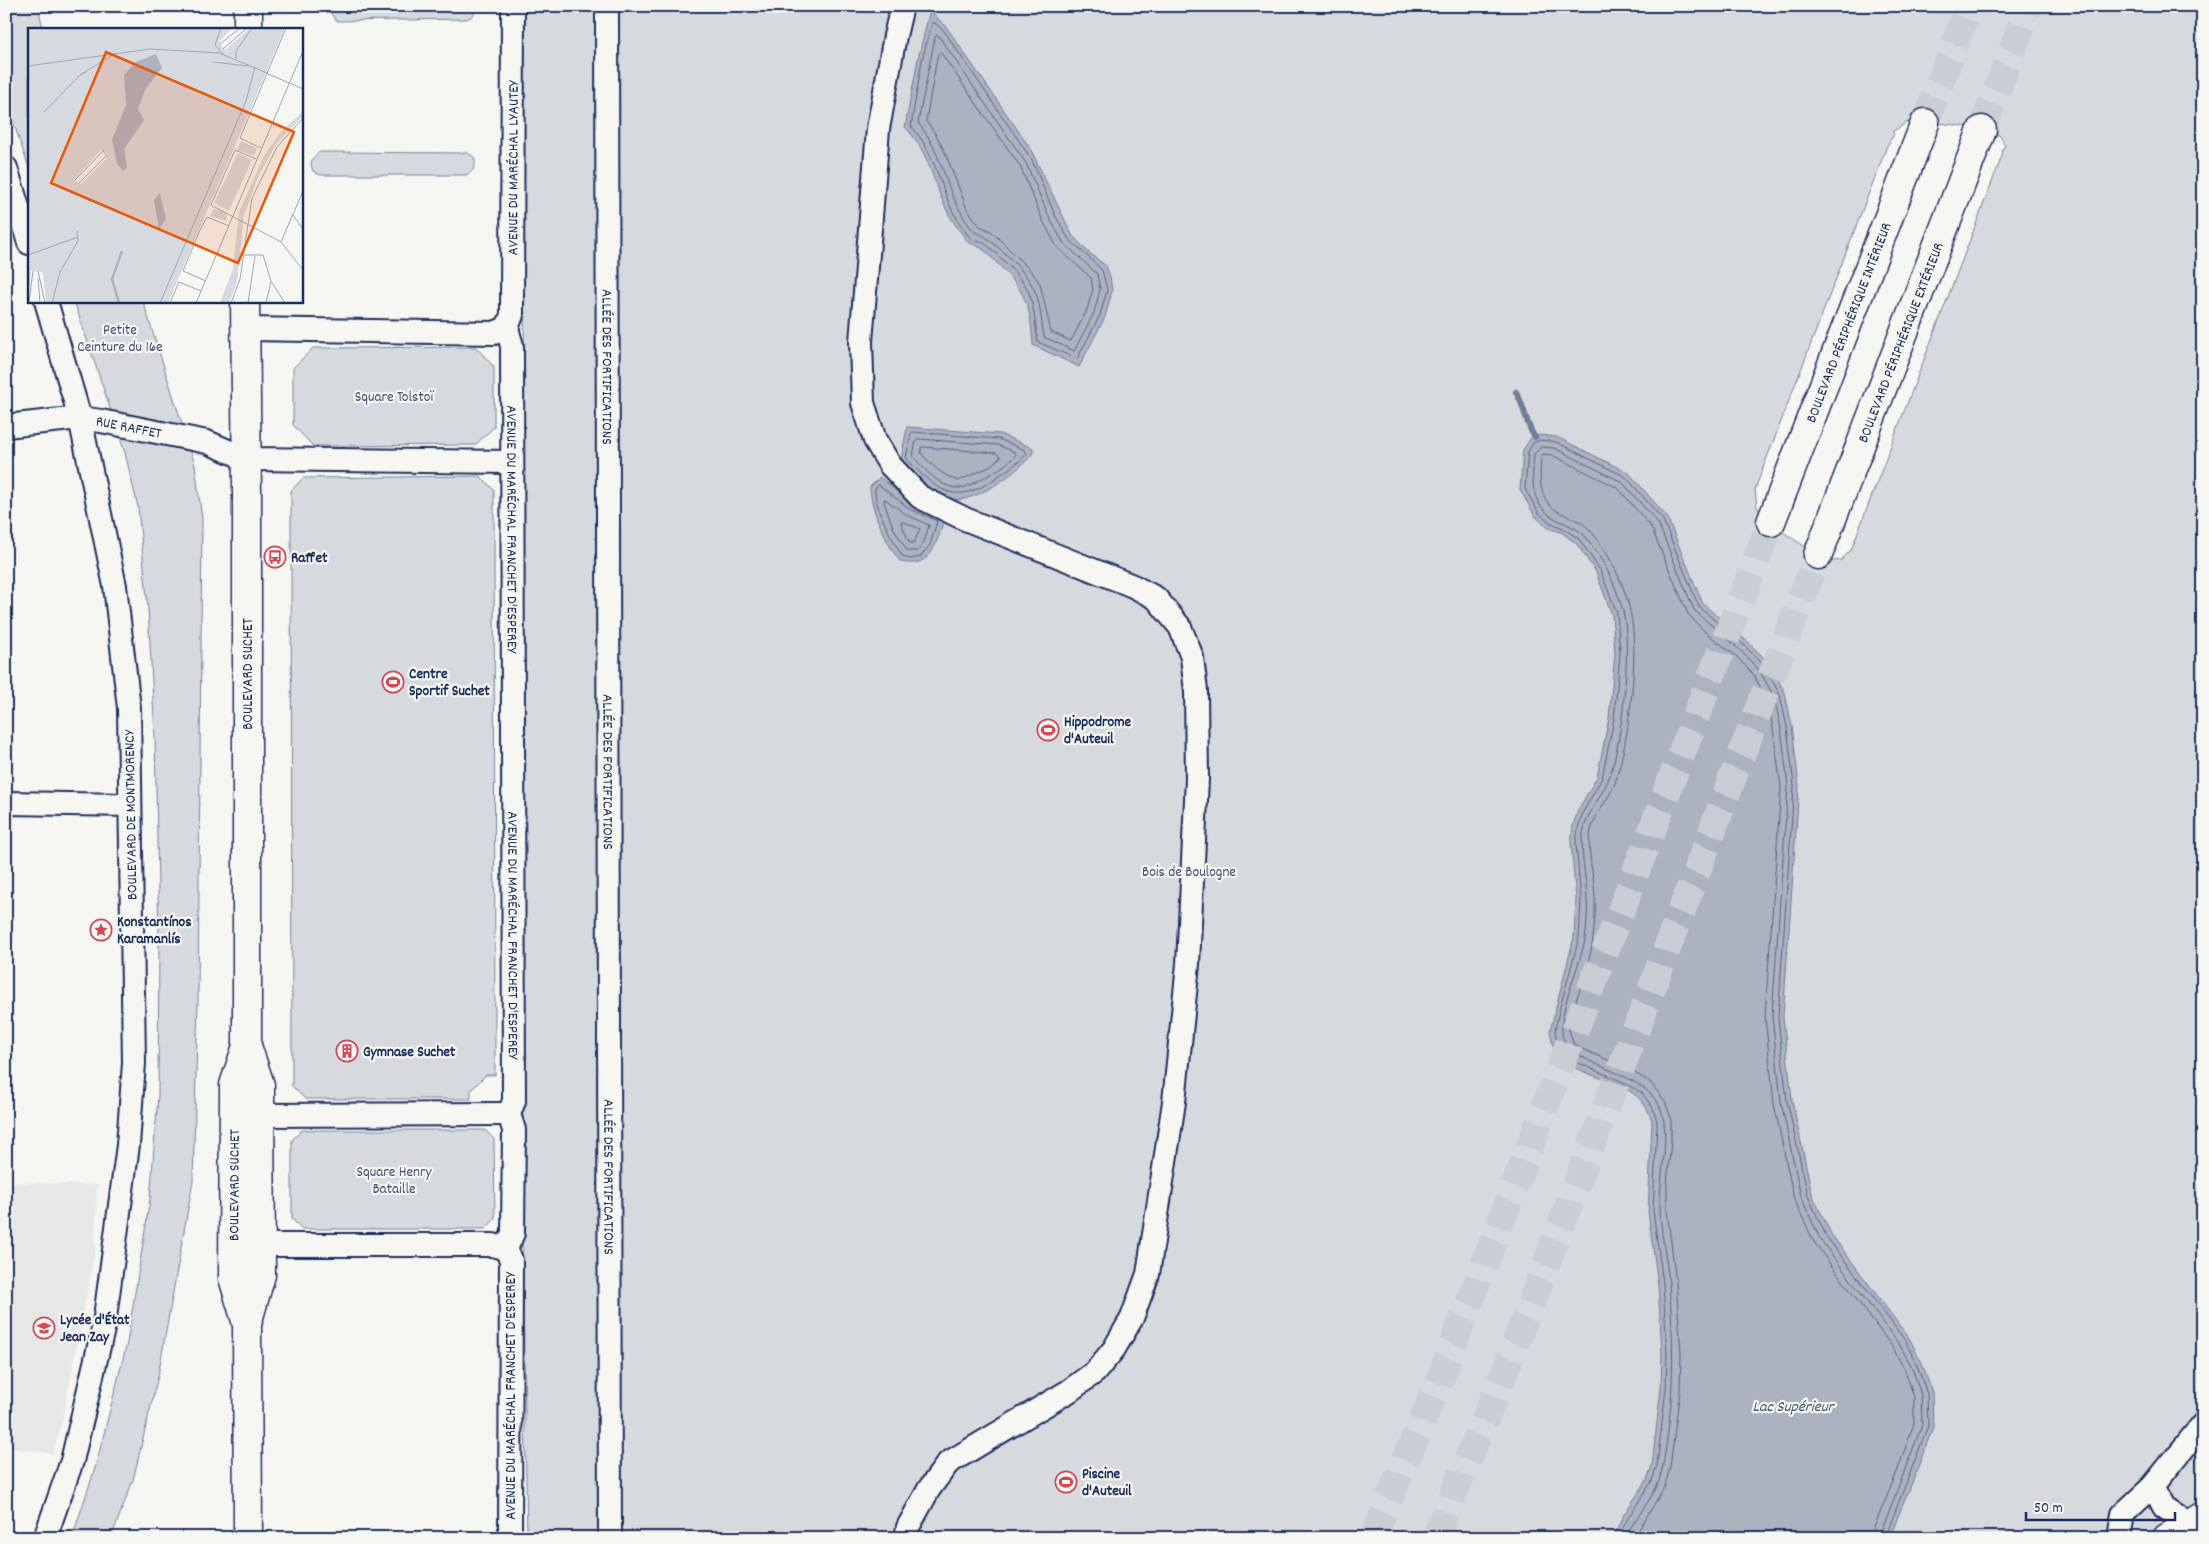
<svg xmlns="http://www.w3.org/2000/svg" width="2209" height="1544" font-family="Dekko,sans-serif">
	<style>
		.built { fill: #e6e7e7 }
		.green { fill: #d6d9dd; stroke: #78849e; fill-rule: evenodd }
		.water { fill: #abb2c0; stroke: #717e99 }
		.lines { fill: none; stroke-linecap: round; stroke-linejoin: round }
		.shore { stroke: #556385; stroke-width: 1 }
		.stream { stroke: #717e99; stroke-width: 6 }
		.highway-tunnel { stroke: #caced4; stroke-width: 28; stroke-dasharray: 28 14; stroke-linecap: butt }
		.minor-casing { stroke: #1b2f5e; stroke-width: 26 }
		.major-casing { stroke: #1b2f5e; stroke-width: 31 }
		.highway-casing { stroke: #1b2f5e; stroke-width: 31 }
		.minor { stroke: #f6f6f2; stroke-width: 22 }
		.major { stroke: #f6f6f2; stroke-width: 28 }
		.highway { stroke: #f6f6f2; stroke-width: 28 }
		.labels { text-anchor: middle; stroke-width: 4.5; stroke-linejoin: round; paint-order: stroke }
		.street-label { font-size: 15px; fill: #1b2f5e; stroke: #f6f6f2 }
		.park-label { font-size: 15px; fill: #405177; stroke: #f6f6f2 }
		.poi-label { font-size: 15px; font-weight: bold; fill: #1b2f5e; stroke: #f6f6f2; text-anchor: start }
		.water-label { font-size: 16px; font-style: italic; fill: #46567b; stroke: #f6f6f2 }
		.inset-river { fill: none; stroke: #abb2c0; stroke-width: 2.5 }
		.inset-road { fill: none; stroke: #9ea6b7; stroke-width: 1 }
		.view { fill: #e8590c; fill-opacity: 0.15; stroke: #e8590c; stroke-width: 2.5 }
		.inset-edge { fill: none; stroke: #1b2f5e; stroke-width: 2.5 }
	</style>
	<rect width="100%" height="100%" fill="#f6f6f2"/>
	<filter id="ink" filterUnits="userSpaceOnUse"><feTurbulence type="fractalNoise" baseFrequency=".02" numOctaves="2"/><feDisplacementMap in="SourceGraphic" scale="10" xChannelSelector="R" yChannelSelector="G"/><feConvolveMatrix kernelMatrix="1 2 1 2 8 2 1 2 1" color-interpolation-filters="sRGB"/></filter>
	<g filter="url(#ink)">
		<!-- built -->
		<path class="built" d="M6 1182 97 1185 95 1252 63 1416 53 1454 6 1447Z"/>
		<!-- green -->
		<path class="green" d="M6 6H38L43 29H29V168L6 101Z
			M331 6H474C476 13 473 17 466 19L337 21 331 14Z
			M525 6H2203V1538H527L522 1229ZM1916 120 1992 130 2001 137 2005 147 2003 148 2002 156 1851 550 1841 560 1828 562 1765 520 1757 507 1755 489 1887 146 1894 134 1892 132 1906 123Z
			M320 152 468 153 474 157C477 167 474 171 466 175H320L313 171C309 162 312 157 320 152Z
			M74 301H143L195 465 202 519 198 1003 193 1181 158 1376 133 1480 111 1538H72L96 1465 127 1343 150 1199 158 1096 159 939 155 737 148 608 138 507 125 453Z
			M476 347 494 367V427L475 445 313 446 293 425V368L313 348Z
			M480 476 494 490 495 1075H486L471 1090V1099H305L292 1086 291 491 303 478Z
			M302 1130H485L494 1139 495 1219 485 1229H302L292 1219V1140Z"/>
		<!-- water -->
		<path class="water" d="M930 10 947 28 1030 148 1072 235 1087 251 1106 266 1110 276 1112 291 1105 317 1079 367 1033 345C1030 303 1026 293 997 263 988 254 982 246 969 243 963 235 956 227 951 218 933 187 931 153 905 127L918 59Z
			M907 427 1000 434 1033 448V453C1019 471 983 497 959 500 955 500 946 497 941 496 930 493 909 469 901 460Z
			M1539 435 1557 437 1629 473 1667 517 1703 604 1748 642 1770 664 1785 693 1792 726 1799 786 1783 1017 1792 1100 1812 1194 1831 1234 1909 1338 1922 1363 1932 1392 1933 1427 1914 1478 1889 1538H1613L1623 1516 1647 1480 1652 1465 1661 1388 1662 1353 1658 1284 1648 1212 1652 1121C1639 1075 1586 1084 1559 1056 1552 1049 1552 1040 1550 1031L1574 937 1576 899 1571 843 1573 826 1578 810 1597 777 1609 718 1615 653 1612 615 1596 572 1576 543 1561 532 1548 528 1535 516 1520 490 1523 450 1530 439Z
			M880 477 913 505 945 518C936 542 933 569 901 562 887 547 870 507 870 487Z"/>
		<g class="lines">
			<!-- shore -->
			<path class="shore" d="M935 23 944 31 1032 160 1055 215 1068 238 1102 270 1107 290 1100 315 1077 359 1038 342C1035 326 1035 309 1029 293 1023 278 996 252 983 242 980 240 975 241 972 239 966 235 958 220 954 214 939 183 934 151 911 126L922 60 932 24Z
				M938 35 1026 163 1049 217 1063 242 1097 274 1100 290 1094 313 1074 351 1044 337C1041 322 1041 303 1034 289 1025 270 1003 251 987 238 984 235 981 235 977 233 971 231 964 218 961 212 943 183 942 151 918 123L935 37Z
				M941 53 1020 166 1043 221 1057 247 1091 278 1093 289 1087 310 1071 341 1051 332 1040 284 1031 271 991 231 980 226 967 209 945 152 936 135 926 121 936 63 938 54Z
				M913 432 999 439 1025 450 1027 453C1020 462 1010 468 1000 475 957 507 939 494 906 458L911 434Z
				M918 439 998 445 1015 452 1016 455C1007 465 993 473 981 479 975 482 967 488 960 488 941 489 924 469 913 456L916 441Z
				M924 447 996 453 1001 457 987 468 958 481C942 475 932 466 921 453V448Z
				M879 485 910 509 937 521 930 545 920 557 910 559 902 556C892 538 875 510 875 489Z
				M885 499 907 515 929 525 924 542 918 551H907L893 527 884 502Z
				M901 522H904L920 529 914 543H910Z
				M1618 1538 1628 1518 1652 1481 1657 1465 1666 1389 1667 1353 1663 1283 1653 1211 1657 1121 1653 1108 1642 1093 1621 1081 1576 1062 1563 1053 1557 1043 1555 1030 1558 1015 1579 938 1581 900 1576 844 1578 828 1583 812 1602 778 1614 719 1620 653 1617 613 1600 570 1579 539 1563 528 1551 523 1539 513 1525 489 1528 452 1533 443 1540 440 1556 442 1626 477 1663 520 1699 607 1745 646 1765 667 1780 695 1787 727 1794 786 1778 1017 1787 1101 1808 1196 1826 1236 1905 1340 1917 1365 1927 1394 1928 1426 1885 1538
				M1625 1538C1634 1519 1652 1500 1659 1481 1663 1468 1665 1453 1667 1440 1674 1388 1674 1336 1669 1284 1667 1258 1660 1232 1660 1206 1659 1178 1672 1130 1659 1105 1640 1069 1564 1065 1562 1033 1560 1005 1580 967 1585 939 1587 926 1588 911 1587 897 1586 876 1580 853 1583 832 1587 813 1599 800 1607 783 1622 751 1632 646 1623 611 1616 585 1602 556 1585 536 1576 527 1565 524 1554 518 1529 503 1532 478 1534 454L1541 447 1554 448 1622 482 1658 523 1694 610 1741 651 1760 671 1774 697 1781 728 1788 786 1772 1016 1781 1102 1801 1197 1820 1239 1899 1344 1912 1367 1921 1395 1922 1425 1879 1538
				M1634 1538 1665 1486 1670 1467 1680 1390 1681 1353 1676 1282 1667 1210V1184L1671 1141V1118L1665 1101 1650 1082 1627 1068 1582 1049 1573 1043 1569 1030C1574 999 1589 970 1593 939 1594 926 1596 911 1595 897 1594 875 1586 851 1591 830 1596 812 1609 799 1615 783 1629 741 1640 653 1630 611 1625 585 1607 549 1590 530 1581 520 1568 517 1557 511 1537 498 1540 477 1541 457L1543 454 1552 455 1618 488 1651 527 1688 614 1705 632 1736 656 1754 675 1767 700 1773 729 1781 787 1765 1016 1774 1104 1794 1199 1814 1242 1893 1348 1905 1370 1914 1397V1423L1897 1472 1873 1530 1871 1538"/>
			<!-- stream -->
			<path class="stream" d="M1516 392C1524 403 1527 429 1535 437"/>
			<!-- highway-tunnel -->
			<path class="highway-tunnel" d="M1925 123 1969 6
				M1982 130 2029 6
				M1373 1538 1441 1376 1771 522
				M1435 1538 1505 1371 1818 555"/>
			<!-- minor casing -->
			<g class="minor-casing">
				<g id="minor">
					<path id="s1" d="M607 6 610 1538"/>
					<path d="M902 6 895 36 878 129 861 342 863 403 875 440 890 465 920 497 965 519 1133 586 1156 598 1180 627 1192 657 1196 691 1197 779 1188 964 1174 1102 1148 1274 1132 1318 1114 1349 1095 1372 1069 1391 948 1463 929 1489 908 1527 906 1538"/>
					<path d="M6 168 29 243"/>
					<path id="s2" d="M507 328 512 346 514 1101 509 1114 514 1130 513 1233 506 1249 511 1260 510 1538"/>
					<path id="s3" d="M507 328 512 315 513 6"/>
					<path d="M245 329 494 333 507 328"/>
					<path id="s4" d="M6 426 80 418 101 421 207 442 247 459 512 462"/>
					<path d="M6 803 130 805"/>
					<path d="M260 1115 509 1114"/>
					<path d="M260 1245H493L506 1249"/>
					<path d="M2153 1486 2164 1507 2189 1524"/>
					<path d="M45 1538 72 1461 104 1325 128 1145 134 1063 129 708 115 586 80 418 46 301"/>
					<path d="M2119 1538 2123 1514 2153 1486 2203 1424"/>
				</g>
			</g>
			<!-- major casing -->
			<g class="major-casing">
				<g id="major">
					<path d="M248 6V29"/>
					<path d="M245 301 247 492V1046L260 1085 261 1275 247 1324 248 1538"/>
					<path id="s5" d="M247 1324 233 1278 234 1085 247 1046"/>
					<path d="M2167 1538 2203 1516"/>
				</g>
			</g>
			<!-- highway casing -->
			<g class="highway-casing">
				<g id="highway">
					<path id="s6" d="M1771 522 1925 123"/>
					<path id="s7" d="M1818 555 1982 130"/>
				</g>
			</g>
			<!-- minor -->
			<use href="#minor" class="minor"/>
			<!-- major -->
			<use href="#major" class="major"/>
			<!-- highway -->
			<use href="#highway" class="highway"/>
		</g>
	</g>
	<!-- icons -->
	<defs>
		<g id="bus-ring" transform="scale(1.125)"><circle r="9.5" fill="#f6f6f2" stroke="#d1495b" stroke-width="1.5"/><path d="M-5-6H5V4H4V6H2V4H-2V6H-4V4H-5ZM-3.5-4V0h7V-4ZM-3.5 1.2v1.5H-2V1.2ZM2 1.2v1.5H3.5V1.2Z" fill="#d1495b"/></g>
		<g id="stadium-ring" transform="scale(1.125)"><circle r="9.5" fill="#f6f6f2" stroke="#d1495b" stroke-width="1.5"/><path d="M0-5a6.5 5 0 1 0 0 10a6.5 5 0 1 0 0-10ZM-3.5-1.8h7v3.6h-7Z" fill="#d1495b"/></g>
		<g id="sight-ring" transform="scale(1.125)"><circle r="9.5" fill="#f6f6f2" stroke="#d1495b" stroke-width="1.5"/><path d="M0-6L1.8-2.2L6-1.7L2.9 1.2L3.7 5.4L0 3.3L-3.7 5.4L-2.9 1.2L-6-1.7L-1.8-2.2Z" fill="#d1495b"/></g>
		<g id="building-ring" transform="scale(1.125)"><circle r="9.5" fill="#f6f6f2" stroke="#d1495b" stroke-width="1.5"/><path d="M-4-6H4V6H1V3H-1V6H-4ZM-2.5-4.3h1.7v1.8h-1.7ZM.8-4.3h1.7v1.8H.8ZM-2.5-1h1.7V.8h-1.7ZM.8-1h1.7V.8H.8Z" fill="#d1495b"/></g>
		<g id="school-ring" transform="scale(1.125)"><circle r="9.5" fill="#f6f6f2" stroke="#d1495b" stroke-width="1.5"/><path d="M0-5L7-2L0 1L-7-2ZM-4 1L0 2.5L4 1V4Q0 6-4 4Z" fill="#d1495b"/></g>
	</defs>
	<g fill-rule="evenodd">
		<use href="#bus-ring" x="275" y="557"/>
		<use href="#stadium-ring" x="393" y="682"/>
		<use href="#stadium-ring" x="1048" y="730"/>
		<use href="#sight-ring" x="101" y="930"/>
		<use href="#building-ring" x="347" y="1051"/>
		<use href="#school-ring" x="44" y="1328"/>
		<use href="#stadium-ring" x="1066" y="1482"/>
	</g>
	<g class="labels">
		<!-- street labels -->
		<g class="street-label">
			<text dy="5" stroke="none"><textPath href="#s3" startOffset="161">AVENUE DU MARÉCHAL LYAUTEY</textPath></text>
			<text dy="5" stroke="none"><textPath href="#s6" startOffset="214">BOULEVARD PÉRIPHÉRIQUE INTÉRIEUR</textPath></text>
			<text dy="5" stroke="none"><textPath href="#s7" startOffset="228">BOULEVARD PÉRIPHÉRIQUE EXTÉRIEUR</textPath></text>
			<text dy="5" stroke="none"><textPath href="#s1" startOffset="361">ALLÉE DES FORTIFICATIONS</textPath></text>
			<text dy="5" stroke="none"><textPath href="#s4" startOffset="124">RUE RAFFET</textPath></text>
			<text dy="5" stroke="none"><textPath href="#s2" startOffset="202">AVENUE DU MARÉCHAL FRANCHET D'ESPEREY</textPath></text>
			<text transform="translate(247 674) rotate(-90)" y="5">BOULEVARD SUCHET</text>
			<text dy="5" stroke="none"><textPath href="#s1" startOffset="766">ALLÉE DES FORTIFICATIONS</textPath></text>
			<text transform="translate(130 815) rotate(-91)" y="5">BOULEVARD DE MONTMORENCY</text>
			<text dy="5" stroke="none"><textPath href="#s2" startOffset="608">AVENUE DU MARÉCHAL FRANCHET D'ESPEREY</textPath></text>
			<text dy="5" stroke="none"><textPath href="#s1" startOffset="1171">ALLÉE DES FORTIFICATIONS</textPath></text>
			<text dy="5" stroke="none"><textPath href="#s5" startOffset="141">BOULEVARD SUCHET</textPath></text>
			<text transform="translate(510 1396) rotate(-90)" y="5">AVENUE DU MARÉCHAL FRANCHET D'ESPEREY</text>
		</g>
		<!-- park labels -->
		<g class="park-label">
			<text x="120" y="334">Petite<tspan x="120" dy="17">Ceinture du 16e</tspan></text>
			<text x="394" y="401">Square Tolstoï</text>
			<text x="1189" y="876">Bois de Boulogne</text>
			<text x="394" y="1176">Square Henry<tspan x="394" dy="17">Bataille</tspan></text>
		</g>
		<!-- poi labels -->
		<g class="poi-label">
			<text x="291" y="562">Raffet</text>
			<text x="409" y="678">Centre<tspan x="409" dy="17">Sportif Suchet</tspan></text>
			<text x="1064" y="726">Hippodrome<tspan x="1064" dy="17">d'Auteuil</tspan></text>
			<text x="117" y="926">Konstantínos<tspan x="117" dy="17">Karamanlís</tspan></text>
			<text x="363" y="1056">Gymnase Suchet</text>
			<text x="60" y="1324">Lycée d'État<tspan x="60" dy="17">Jean Zay</tspan></text>
			<text x="1082" y="1478">Piscine<tspan x="1082" dy="17">d'Auteuil</tspan></text>
		</g>
		<!-- water labels -->
		<g class="water-label">
			<text x="1793" y="1411">Lac Supérieur</text>
		</g>
	</g>
	<!-- overview -->
	<g transform="translate(28 28)">
		<rect width="275" height="275" fill="#f6f6f2"/>
		<path d="M0 0H204L191 14 197 22 222 0H257L140 275H18L15 244 3 243 0 275ZM73 122 79 130 53 156 46 152ZM275 83V88L248 116 230 149 216 187 209 254 201 275H192L205 241 211 184 236 128 252 105ZM213 113 229 120 226 128 209 122ZM210 125 224 132 201 183 186 175ZM186 180 199 186 198 193 182 188Z" fill="#d6d9dd" fill-rule="evenodd"/>
		<path d="M128 26 134 40 118 60 110 81 116 92 96 121 99 139 95 143 89 136 84 112 98 77 96 47 108 34ZM132 165 138 191 131 201 126 172Z" fill="#abb2c0"/>
		<path class="inset-river" d="M91 275 84 251 94 223"/>
		<path class="inset-road" d="M193 0 187 17 195 26M192 16 212 0M195 21 219 0M208 31V23L224 0M185 34 220 38M0 38 122 21 191 25 239 45M58 44 52 47 86 26M238 45 275 61M16 84 52 47M233 120 212 110 258 0M228 131 207 122 183 177 253 214 275 242M47 152 76 122M51 155 79 127M265 187 275 201M253 214 275 163M0 227 50 209M217 227H235L243 253 257 275M10 243 17 275M10 250 12 275M178 253 155 243 172 202 179 189 201 198M1 275 5 243M24 275 32 244 50 213 49 203M132 275 218 73 227 39M142 275 151 254 173 263M168 275 275 23M203 275 212 251 224 170 249 119 275 90M220 275 227 228M238 275 243 254"/>
		<path class="view" d="M78 24 266 104 210 235 23 155Z"/>
		<rect width="275" height="275" class="inset-edge"/>
	</g>
	<!-- margin -->
	<rect width="2209" height="1544" fill="none" stroke="#f6f6f2" stroke-width="25"/>
	<rect x="12" y="12" width="2184" height="1519" fill="none" stroke="#1b2f5e" stroke-width="2" filter="url(#ink)"/>
	<!-- scale -->
	<path d="M2026 1512v8h149v-8" fill="none" stroke="#1b2f5e" stroke-width="2.5"/>
	<text x="2034" y="1512" font-size="15" fill="#1b2f5e" stroke="#f6f6f2" stroke-width="4" paint-order="stroke">50 m</text>
</svg>
